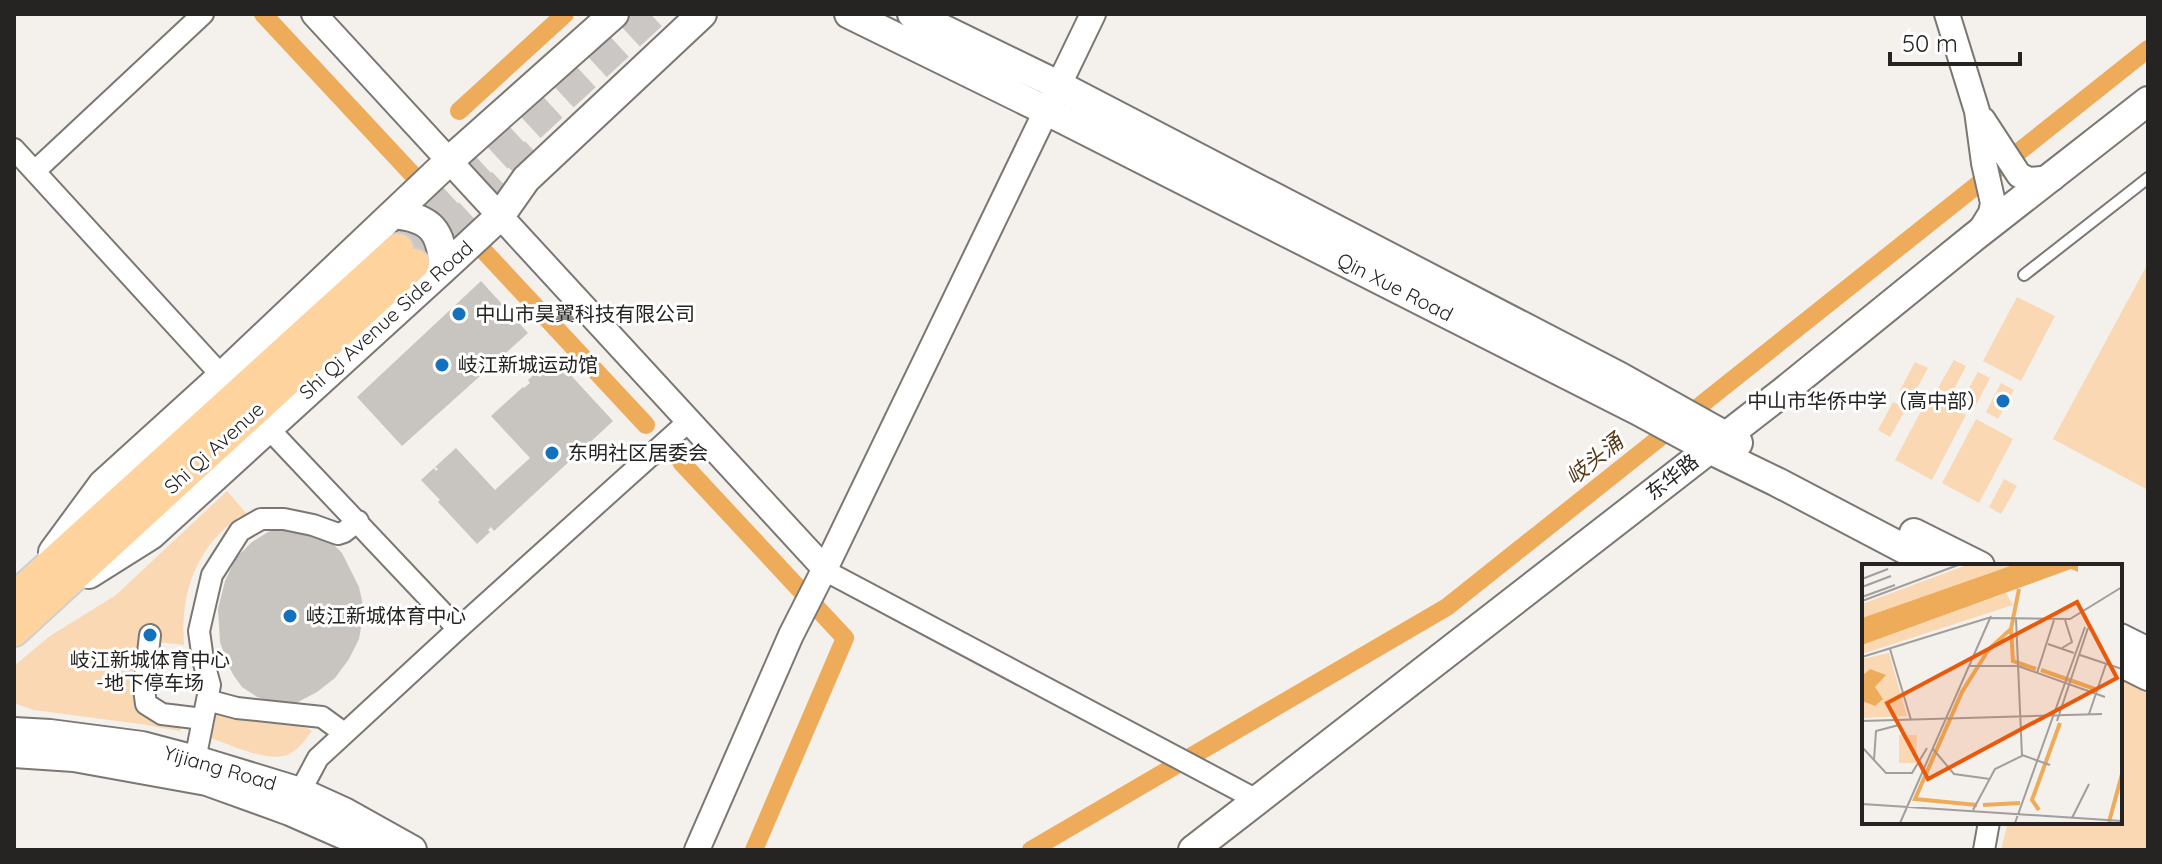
<svg xmlns="http://www.w3.org/2000/svg" width="2162" height="864" font-family="Quicksand,'Noto Sans SC',sans-serif">
	<style>
		.green { fill: #fad8b3 }
		.lines { fill: none; stroke-linecap: round; stroke-linejoin: round }
		.canal { stroke: #eeac5a; stroke-width: 18 }
		.building { fill: #c8c4bf }
		.primary-tunnel { stroke: #cbc7c4; stroke-width: 30; stroke-dasharray: 30 15; stroke-linecap: butt }
		.service-casing { stroke: #7b7773; stroke-width: 14 }
		.minor-casing { stroke: #7b7773; stroke-width: 24 }
		.tertiary-casing { stroke: #7b7773; stroke-width: 28 }
		.secondary-casing { stroke: #7b7773; stroke-width: 32 }
		.primary-casing { stroke: #cfcfce; stroke-width: 34 }
		.service { stroke: #fff; stroke-width: 10 }
		.minor { stroke: #fff; stroke-width: 20 }
		.tertiary { stroke: #fff; stroke-width: 24 }
		.secondary { stroke: #fff; stroke-width: 28 }
		.primary { stroke: #ffd39d; stroke-width: 30 }
		.poi-dot { fill: #1371bd; stroke: #fff; stroke-width: 3 }
		.labels { text-anchor: middle; stroke-width: 6; stroke-linejoin: round; paint-order: stroke }
		.street-label { font-size: 20px; fill: #252422; stroke: #fff }
		.poi-label { font-size: 20px; fill: #252422; stroke: #fff; text-anchor: start }
		.water-label { font-size: 22px; font-style: italic; fill: #573c19; stroke: #fff }
		.inset-river { fill: none; stroke: #eeac5a; stroke-width: 4 }
		.inset-road { fill: none; stroke: #a19e9b; stroke-width: 2 }
		.view { fill: #e8590c; fill-opacity: 0.15; stroke: #e8590c; stroke-width: 4 }
		.inset-edge { fill: none; stroke: #252422; stroke-width: 4 }
	</style>
	<rect width="100%" height="100%" fill="#f4f0ec"/>
	<!-- green -->
	<path class="green" d="M2148 263V490L2053 439Z
		M2017 297 2055 316 2021 381 1983 361Z
		M1954 360 1966 366 1951 395 1938 388Z
		M1915 362 1928 368 1912 397 1900 390Z
		M1978 372 1990 378 1975 407 1962 400Z
		M2001 383 2014 390 1998 419 1986 412Z
		M1929 396 1966 415 1932 480 1895 460Z
		M1893 402 1906 409 1890 437 1878 430Z
		M1976 419 2013 439 1979 503 1942 483Z
		M2004 479 2017 486 2001 514 1989 507Z
		M227 491 247 514 243 518 240 516C196 547 180 593 184 645L158 642V629L143 627C140 652 125 702 150 718 159 724 172 724 182 725L180 731 140 724 34 710 14 703V666L50 636 116 595Z
		M2120 676 2148 690V850H2001L2008 822H2120Z
		M212 710 297 723 312 731C305 740 299 749 289 754 269 764 229 744 208 737Z"/>
	<g class="lines">
		<!-- canal -->
		<path class="canal" d="M263 14 646 425
			M459 111 565 14
			M681 462 845 638 754 850
			M1031 850 1447 607 2148 49"/>
	</g>
	<!-- building -->
	<path class="building" d="M481 281 528 333 402 446 357 397Z
		M554 357 613 421 494 531 491 527 488 530 490 532 477 544 438 502 440 500 421 480 434 468 436 471 438 469 435 467 456 448 495 490 530 458 491 416 523 387 524 388 530 383 528 380Z
		M285 526 325 536 342 553 359 587 363 605 362 622 359 639 349 659 335 678 317 692 296 703H277L257 697 242 687 234 676 228 665 220 642 218 609 225 581 236 558 252 542 268 532Z"/>
	<g class="lines">
		<!-- primary-tunnel -->
		<path class="primary-tunnel" d="M398 249 653 14
			M414 264 542 146"/>
		<!-- service casing -->
		<g class="service-casing">
			<path id="service" d="M2024 275 2148 178"/>
		</g>
		<!-- minor casing -->
		<g class="minor-casing">
			<path id="minor" d="M14 149 222 376
				M35 171 203 14
				M268 428 458 629
				M824 570 1257 800
				M150 635 144 689 146 704 162 714 203 719
				M207 700 237 708 322 717 344 733
				M195 760 210 685 203 660 199 631 212 575 240 531 261 519H284L313 525 338 534 344 532 358 521
				M294 803 318 758 458 629 689 421
				M1984 850 1989 822"/>
		</g>
		<!-- tertiary casing -->
		<g class="tertiary-casing">
			<path id="tertiary" d="M314 14 825 569 1093 14
				M1947 14 1977 111 1984 163 1993 203 1991 213 1978 234
				M1983 120 2019 175 2029 180 2053 178
				M697 850 791 635 824 570"/>
		</g>
		<!-- secondary casing -->
		<g class="secondary-casing">
			<path id="secondary" d="M849 14 1047 111 1637 410 1709 449 1777 482 1937 566
				M912 14 1060 86 1620 377 1738 443
				M394 214C432 218 441 231 444 268
				M1914 533 1980 566
				M53 552 103 484 222 376 449 161 614 14
				M89 574 151 535 444 268 500 216 526 179 702 14
				M2120 638 2148 652
				M2120 662 2148 676
				M14 732 50 734 142 746 195 760 300 792 344 812 412 850
				M14 753 74 757 207 781 290 811 347 836 372 850
				M1193 850 1783 392 1974 237 2148 101"/>
		</g>
		<!-- primary casing -->
		<g class="primary-casing">
			<path id="primary" d="M14 598 398 249
				M14 631 414 264"/>
		</g>
		<!-- service -->
		<use href="#service" class="service"/>
		<!-- minor -->
		<use href="#minor" class="minor"/>
		<!-- tertiary -->
		<use href="#tertiary" class="tertiary"/>
		<!-- secondary -->
		<use href="#secondary" class="secondary"/>
		<!-- primary -->
		<use href="#primary" class="primary"/>
	</g>
	<!-- markers -->
	<g class="poi-dot">
		<circle cx="459" cy="314" r="8"/>
		<circle cx="442" cy="365" r="8"/>
		<circle cx="2003" cy="401" r="8"/>
		<circle cx="552" cy="453" r="8"/>
		<circle cx="290" cy="616" r="8"/>
		<circle cx="150" cy="635" r="8"/>
	</g>
	<g class="labels">
		<!-- street labels -->
		<g class="street-label">
			<text transform="translate(1395 287) rotate(27)" y="7">Qin Xue Road</text>
			<text transform="translate(386 320) rotate(-42)" y="7">Shi Qi Avenue Side Road</text>
			<text transform="translate(214 448) rotate(-42)" y="7">Shi Qi Avenue</text>
			<text transform="translate(1672 477) rotate(-38)" y="7">东华路</text>
			<text transform="translate(220 768) rotate(16)" y="7">Yijiang Road</text>
		</g>
		<!-- poi labels -->
		<g class="poi-label">
			<text x="475" y="321">中山市昊翼科技有限公司</text>
			<text x="458" y="372">岐江新城运动馆</text>
			<text x="1987" y="408" text-anchor="end">中山市华侨中学（高中部）</text>
			<text x="568" y="460">东明社区居委会</text>
			<text x="306" y="623">岐江新城体育中心</text>
			<text x="150" y="667" text-anchor="middle">岐江新城体育中心<tspan x="150" dy="23">-地下停车场</tspan></text>
		</g>
		<!-- water labels -->
		<g class="water-label">
			<text transform="translate(1594 459) rotate(-39)" y="8">岐头涌</text>
		</g>
	</g>
	<!-- overview -->
	<g transform="translate(1862 564)">
		<rect width="260" height="260" fill="#f4f0ec"/>
		<path d="M105 1H151L0 54V40ZM144 29 151 41 0 90V81ZM27 89 45 152 0 154V95ZM37 171H55L54 199H37Z" fill="#fad8b3"/>
		<path d="M151 1H216V8L209 5 0 81V54ZM8 105 24 111 13 123 21 135 13 142 0 137V112Z" fill="#eeac5a"/>
		<path class="inset-river" d="M149 65 151 97 174 105M179 106 233 125M115 241 53 235 100 128 127 85 149 65 157 25M121 241 158 239M177 246 170 236 198 159M247 258 260 210"/>
		<path class="inset-road" d="M0 15 26 5M0 23 29 12M0 33 33 21M0 37 96 1M186 80 212 89M200 84 210 78 203 56M28 85 49 156M218 91 260 105M0 93 126 54 208 55 260 23M108 102H156L243 133M175 109 192 56M227 150 244 100M0 157 240 150M195 157 226 64M0 183 24 209H50L65 184M71 185 92 210 128 215M160 191 188 201M12 196 14 167 37 161M0 240 260 257M111 246 133 205 160 192 154 55M210 254 227 220M38 259 129 52M153 259 223 63"/>
		<path class="view" d="M215 38 255 114 66 215 25 139Z"/>
		<rect width="260" height="260" class="inset-edge"/>
	</g>
	<!-- border -->
	<rect width="2162" height="864" fill="none" stroke="#252422" stroke-width="32"/>
	<!-- scale -->
	<path d="M1890 52v12h130v-12" fill="none" stroke="#252422" stroke-width="4"/>
	<text x="1902" y="52" font-size="24" fill="#252422" stroke="#ffffff" stroke-width="6" paint-order="stroke">50 m</text>
</svg>
